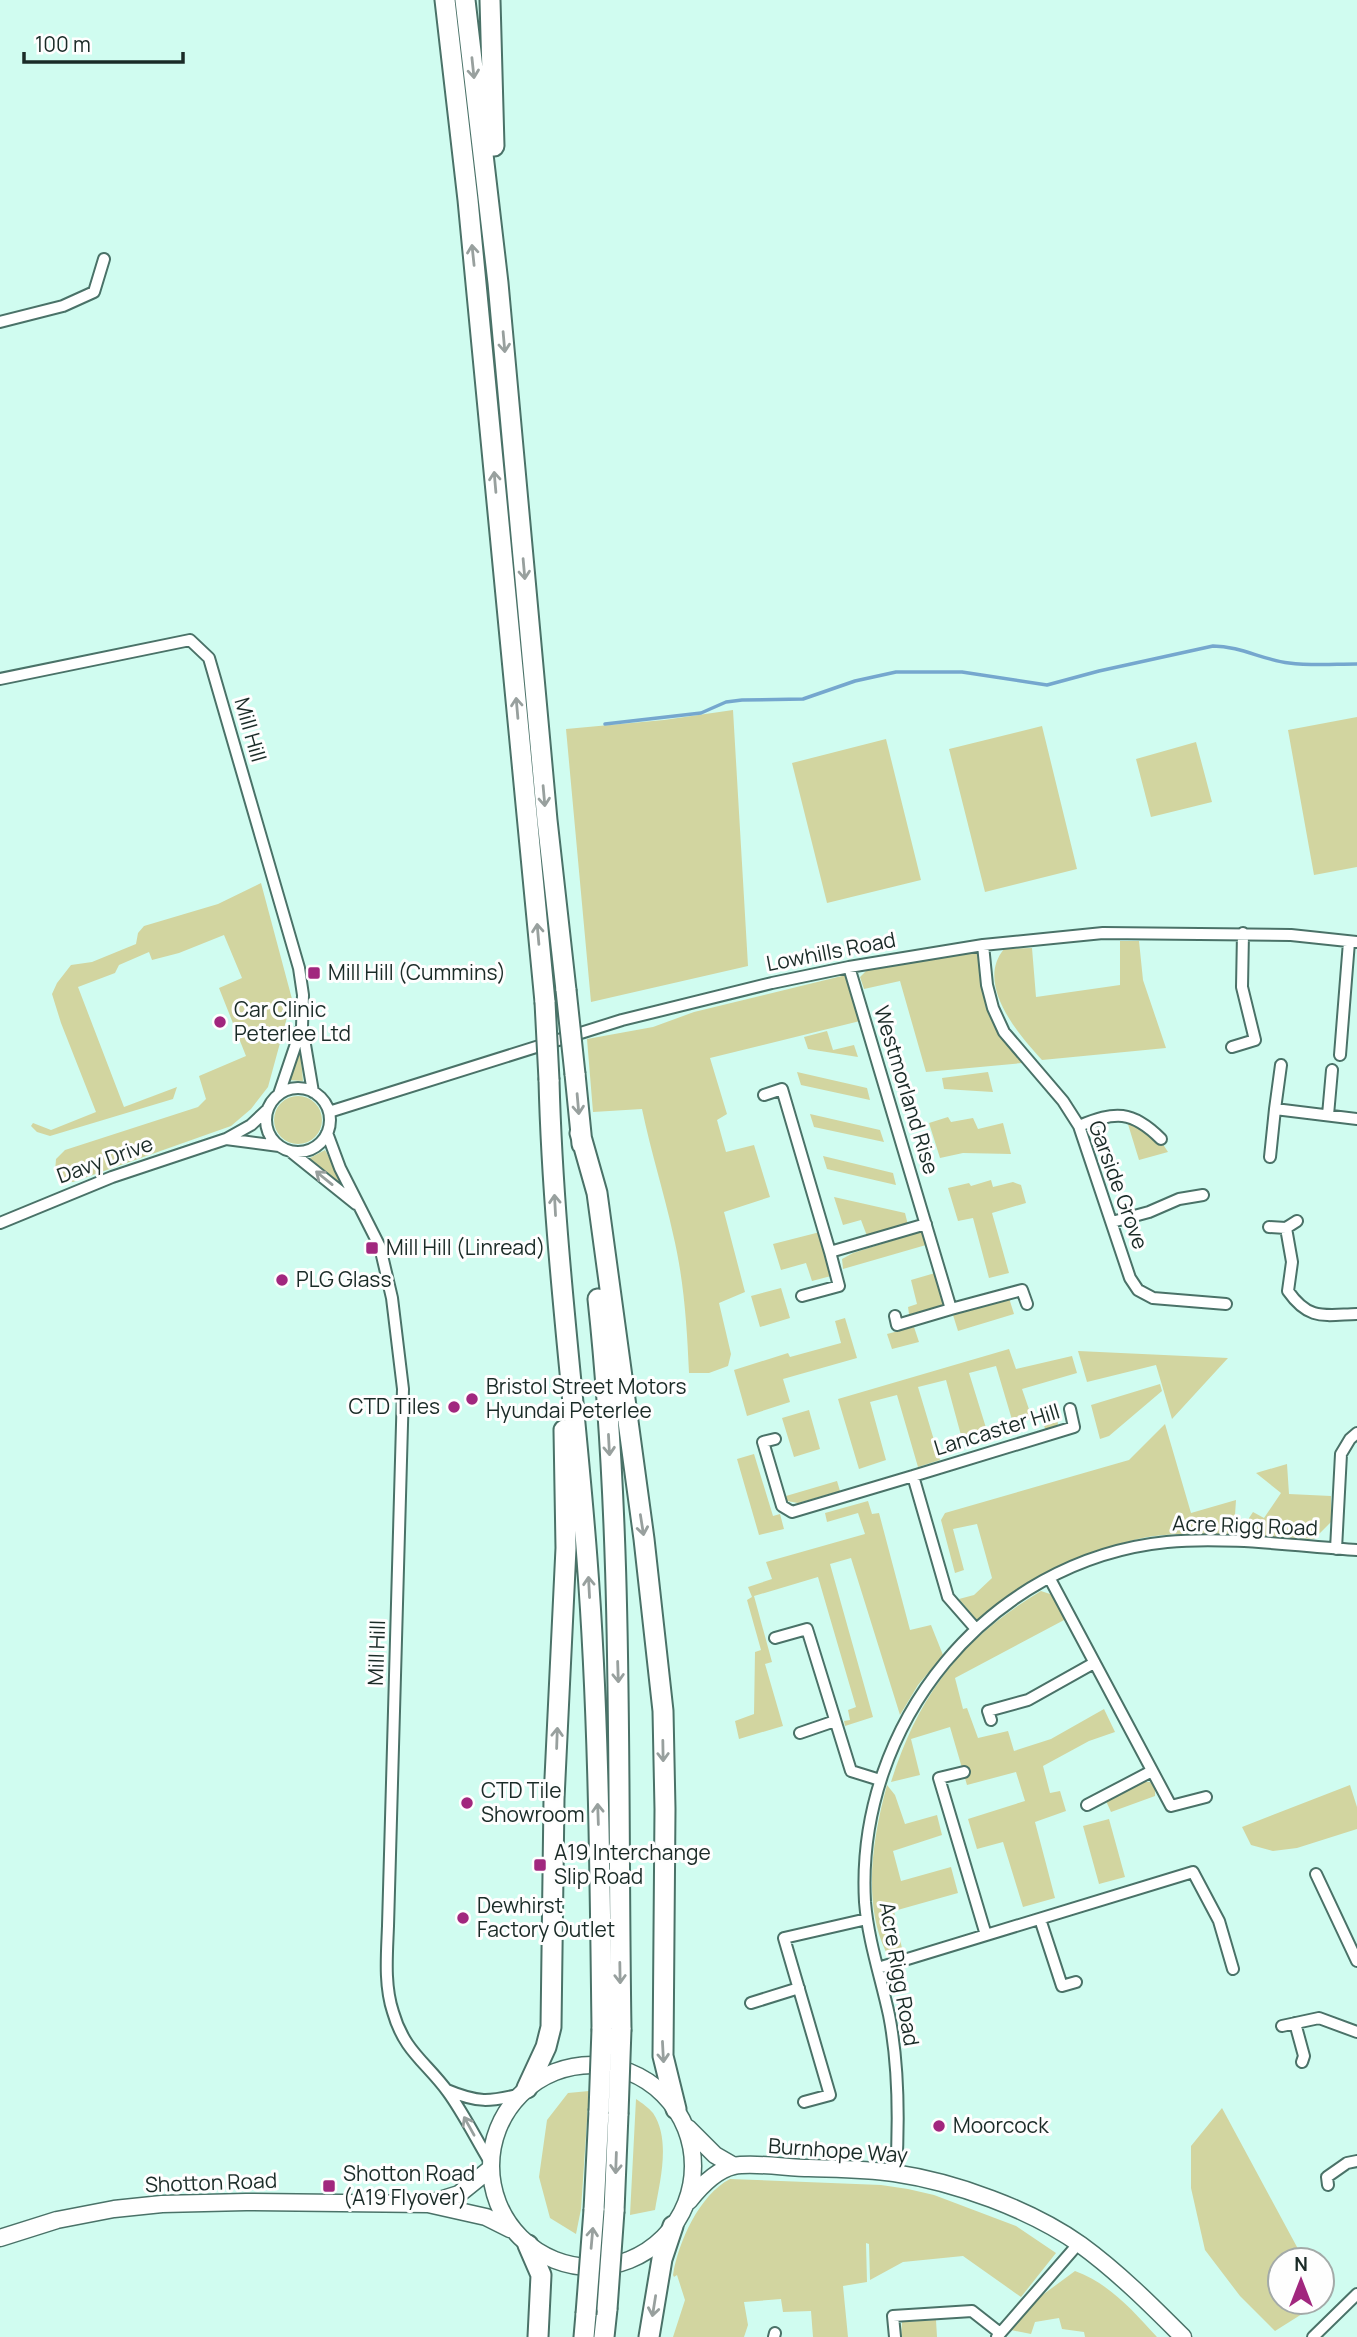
<svg xmlns="http://www.w3.org/2000/svg" width="1357" height="2337" font-family="Manrope,sans-serif">
	<style>
		.green { fill: #d2d5a0 }
		.lines { fill: none; stroke-linecap: round; stroke-linejoin: round }
		.stream { stroke: #75a7ce; stroke-width: 3.5 }
		.street-casing { stroke: #4a7268; stroke-width: 14 }
		.secondary-casing { stroke: #4a7268; stroke-width: 19 }
		.highway-casing { stroke: #4a7268; stroke-width: 23 }
		.street { stroke: #fff; stroke-width: 10 }
		.secondary { stroke: #fff; stroke-width: 16 }
		.highway { stroke: #fff; stroke-width: 19 }
		.highway-bridge-casing { stroke: #4a7268; stroke-width: 23; stroke-linecap: butt }
		.highway-bridge { stroke: #fff; stroke-width: 19 }
		.oneway { stroke: #98a09e }
		.poi-dot { fill: #a1277e; stroke: #fefefe; stroke-width: 2.5 }
		.labels { text-anchor: middle; stroke-width: 6; stroke-linejoin: round; paint-order: stroke }
		.street-label { font-size: 21px; fill: #1a2b27; stroke: #fefefe }
		.poi-label { font-size: 21px; fill: #1a2b27; stroke: #fefefe; text-anchor: start }
	</style>
	<rect width="100%" height="100%" fill="#d0fcf0"/>
	<!-- green -->
	<path class="green" d="M733 710 748 966 591 1002 566 729 664 720Z
		M1357 717V867L1314 875 1288 730Z
		M1042 726 1077 869 985 892 949 749Z
		M886 739 921 880 827 903 792 763Z
		M1196 742 1212 802 1151 817 1136 759Z
		M261 883 292 999 268 1087 251 1109 231 1126 73 1182 62 1180 55 1172 56 1159 65 1150 198 1107 206 1099 199 1076 246 1056 219 988 242 978 224 935 179 953 152 960 149 952 119 965 115 973 78 987 124 1107 177 1087 173 1099 50 1136 37 1132 31 1126 33 1123 51 1130 96 1112 61 1023 52 994 57 983 71 965 92 962 136 944 138 933 144 926 218 904Z
		M1120 941H1139L1143 980 1166 1048 1042 1060C1018 1034 975 984 1004 949L1032 948 1036 997 1120 985Z
		M977 950C981 977 984 1007 999 1031 1005 1042 1014 1052 1022 1063L926 1072 900 981 864 989 860 977 870 967Z
		M846 975 860 1021 710 1058 727 1114 717 1120 726 1152 754 1145 770 1197 724 1212 745 1292 719 1303 731 1354 728 1366 709 1373H689C687 1326 684 1280 673 1234 664 1193 651 1152 642 1109L593 1112 587 1039 653 1027 694 1012Z
		M827 1031 833 1050 854 1045 858 1057 808 1049 804 1037Z
		M300 1047 303 1081 287 1080Z
		M797 1072 867 1088 870 1100 801 1085Z
		M988 1072 993 1092 944 1089 942 1078Z
		M274 1120a24 24 0 1 1 48 0a24 24 0 1 1-48 0Z
		M810 1114 880 1130 884 1142 814 1127Z
		M948 1117 951 1122 973 1118 978 1129 1003 1123 1011 1154 963 1153 940 1158 929 1123Z
		M1127 1121C1146 1126 1158 1135 1168 1152L1139 1160Z
		M325 1150 344 1185 342 1186 308 1159Z
		M823 1156 893 1173 896 1185 827 1169Z
		M991 1180 993 1187 1013 1182 1021 1185 1026 1203 992 1213 1009 1273 989 1278 973 1218 958 1221 948 1188 969 1183 971 1186Z
		M834 1197 905 1213 908 1225 867 1236 861 1220 843 1225Z
		M922 1231 926 1245 843 1269 842 1259 853 1253Z
		M820 1232 831 1276 812 1281 806 1263 781 1270 773 1244Z
		M935 1273 943 1298V1305L939 1308 914 1317 909 1314 908 1307 917 1304 911 1280Z
		M781 1288 790 1318 760 1327 751 1296Z
		M1009 1298 1014 1314 958 1331 953 1315Z
		M845 1318 857 1358 783 1379 790 1402 747 1416 734 1370 788 1353 790 1357 841 1343 835 1321Z
		M914 1327 919 1342 892 1349 887 1334Z
		M1009 1349 1016 1369 1072 1356 1077 1373 1022 1389 1032 1418 1013 1423 996 1366 969 1373 987 1431 962 1439 946 1380 918 1387 940 1460 918 1467 897 1395 870 1402 886 1460 859 1469 838 1399Z
		M1078 1351 1228 1358 1172 1419 1156 1365 1087 1382Z
		M1160 1384 1162 1391 1109 1436 1100 1439 1091 1405Z
		M1054 1408 1058 1424 1055 1428 1046 1431 1039 1412Z
		M809 1410 820 1449 794 1457 782 1418Z
		M1165 1424 1191 1513 1236 1500 1234 1530 1229 1534C1200 1534 1168 1532 1138 1539 1079 1553 1023 1580 977 1620L959 1599 974 1595 992 1578 977 1524 953 1529 964 1570 955 1573 941 1520 945 1513 1129 1460Z
		M754 1454 773 1516 780 1514 784 1529 759 1535 737 1459Z
		M1287 1464 1289 1494 1331 1496V1522L1314 1539 1257 1536 1249 1528V1518L1253 1512 1264 1518 1281 1493 1256 1473Z
		M837 1481 840 1491 798 1503 787 1501 786 1496Z
		M868 1501 872 1514 879 1513 910 1630 931 1625 943 1655 918 1685 900 1715 851 1558 830 1564 873 1717 845 1726 844 1721 850 1720 848 1710 856 1707 818 1577 754 1596 772 1662 765 1664 783 1726 739 1739 735 1721 754 1714 755 1652 761 1650 747 1600 752 1597 748 1587 772 1579 766 1562 865 1534 858 1513 827 1522 825 1513Z
		M1041 1591 1053 1595 1066 1619 955 1678 963 1709 967 1708 978 1738 1008 1731 1014 1751 1051 1739 1104 1709 1115 1732 1089 1741 1043 1766 1050 1793 1060 1791 1066 1811 1035 1822 1055 1898 1023 1907 1003 1842 977 1849 968 1819 1025 1801 1016 1772 967 1785 950 1727 911 1739 920 1775 891 1782C919 1694 961 1639 1041 1591Z
		M1144 1782H1150L1155 1786V1796L1111 1812 1106 1801Z
		M887 1785 895 1795 905 1824 937 1815 942 1835 893 1851 901 1881 951 1867 958 1893 894 1911 903 1953 894 1955 886 1952C862 1902 873 1836 887 1785Z
		M1350 1785 1357 1807V1829L1297 1848 1273 1851 1251 1845 1242 1827Z
		M1109 1819 1125 1877 1099 1884 1083 1826Z
		M589 2091 581 2209 576 2234 550 2218 539 2177 547 2120 568 2093Z
		M636 2099C642 2103 649 2108 653 2113 671 2140 660 2181 655 2210L630 2215Z
		M1222 2108 1304 2260H1280V2302H1321L1275 2331 1240 2296 1205 2250 1191 2188V2146Z
		M730 2179 881 2185 908 2189 934 2195 1016 2226 1056 2253 1021 2297 963 2256 903 2262 870 2280 869 2244 866 2243 867 2282 843 2286 848 2337H813L811 2311 783 2312 781 2299 744 2302 748 2325 744 2337H673L685 2300 677 2275 674 2277 673 2275C678 2243 699 2195 730 2179Z
		M1075 2271C1110 2284 1132 2310 1157 2337H1085L1084 2332 1062 2329 1059 2318 1035 2322 1031 2334 1011 2330 1037 2299Z
		M936 2320 937 2337H901L902 2322Z"/>
	<g class="lines">
		<!-- stream -->
		<path class="stream" d="M605 724 701 713 726 702 742 700 803 699 855 681 896 672H962L1047 685 1099 671 1213 646C1240 646 1263 660 1289 663 1312 666 1334 664 1357 664"/>
		<!-- street casing -->
		<g class="street-casing">
			<path id="street" d="M0 322 63 306 94 292 104 259
				M0 679 190 640 209 658 299 968 303 995 302 1027 313 1092
				M983 945 987 985 993 1008 1004 1032 1063 1101 1079 1126 1130 1278 1138 1290 1153 1298 1226 1304
				M849 967 951 1309 1022 1290 1027 1304
				M1232 1047 1255 1040 1242 987 1243 933
				M1340 1055 1349 942
				M1281 1065 1275 1109 1357 1119
				M266 1120a32 32 0 1 1 64 0a32 32 0 1 1-64 0Z
				M279 1094 301 1029
				M764 1095 782 1089 830 1252 926 1224
				M329 1112 622 1020 772 983 849 967 983 945 1103 933 1291 935 1357 942
				M1328 1115 1332 1070
				M1079 1126C1115 1111 1132 1110 1161 1139
				M327 1133 340 1168 380 1247 392 1298 403 1389 388 1926C387 1954 384 1985 393 2012 404 2051 426 2062 448 2092 464 2114 476 2139 490 2162
				M226 1139 279 1146
				M290 1151 356 1204
				M1270 1157 1275 1109
				M1297 1221 1286 1228 1292 1262 1288 1291C1309 1321 1324 1315 1357 1314
				M1112 1222 1149 1212 1179 1199 1203 1195
				M0 1223 112 1177 226 1139 251 1125 268 1109
				M1269 1227 1286 1228
				M802 1296 839 1286 830 1252
				M895 1316 897 1325 951 1309
				M775 1439 763 1442 782 1506 792 1512 913 1476
				M1336 1549 1341 1454 1350 1439 1357 1433
				M1050 1579 1171 1806 1206 1797
				M976 1629 948 1597 913 1476 1074 1427 1070 1409
				M775 1638 807 1629 851 1771 880 1780
				M991 1720 988 1711 1028 1700 1094 1663
				M800 1733 835 1721
				M964 1772 939 1778 986 1935
				M1087 1805 1152 1771
				M1316 1874 1357 1961
				M1040 1919 1062 1986 1076 1982
				M878 1968 1193 1872 1219 1921 1233 1969
				M751 2003 799 1988
				M1295 2023 1304 2056 1302 2062
				M1282 2026 1319 2018 1357 2032
				M447 2090C478 2103 489 2102 521 2094
				M804 2102 830 2095 784 1938 867 1919
				M896 2173C899 2122 899 2066 889 2015 881 1978 868 1940 865 1902 855 1725 988 1560 1167 1542 1226 1536 1297 1546 1357 1550
				M1328 2185 1327 2177 1347 2163 1357 2161
				M774 2337 775 2333
				M895 2337 893 2316 972 2311 1000 2333
				M997 2337 1079 2243
				M1313 2337 1357 2294"/>
		</g>
		<!-- secondary casing -->
		<g class="secondary-casing">
			<path id="secondary" d="M491 2166a101 101 0 1 1 202 0a101 101 0 1 1-202 0Z
				M688 2128 715 2155 734 2166
				M689 2201C700 2187 716 2170 734 2166 752 2162 789 2168 809 2168 837 2169 865 2169 894 2173 955 2182 1030 2209 1081 2245 1118 2272 1151 2305 1183 2337
				M430 2203 459 2194 490 2169
				M0 2238 57 2220 114 2209 162 2204 246 2202 428 2204 486 2217 510 2229"/>
		</g>
		<!-- highway casing -->
		<g class="highway-casing">
			<path id="highway" d="M445 0 468 200 545 1002
				M465 0 498 283 547 820 566 990
				M490 0 494 146
				M575 1074 582 1144
				M549 1080C553 1241 575 1400 587 1559 599 1715 600 1873 602 2029
				M580 1133 597 1193 644 1539 663 1711 665 1809 663 2056 676 2109
				M598 1299C624 1541 617 1786 621 2029
				M527 2088 546 2047 551 2027 554 1799 566 1548 564 1430
				M594 2210 599 2111
				M614 2211 618 2114
				M528 2245 541 2275 538 2337
				M584 2337 586 2314
				M604 2337 607 2309
				M649 2337 662 2259 673 2226"/>
		</g>
		<!-- street -->
		<use href="#street" class="street"/>
		<!-- secondary -->
		<use href="#secondary" class="secondary"/>
		<!-- highway -->
		<use href="#highway" class="highway"/>
		<!-- highway-bridge casing -->
		<g class="highway-bridge-casing">
			<path id="highway-bridge" d="M566 990 575 1074
				M545 1002 549 1080
				M599 2111 602 2029
				M618 2114 621 2029
				M607 2309 614 2211
				M586 2314 594 2210"/>
		</g>
		<!-- highway-bridge -->
		<use href="#highway-bridge" class="highway-bridge"/>
	</g>
	<!-- one-way arrows -->
	<defs><path id="oneway-shaft" d="M-6 0H5M1.5-3L5.5 0L1.5 3" fill="none" stroke-width="1.6" stroke-linecap="round" stroke-linejoin="round" transform="scale(1.75)"/></defs>
	<g class="oneway">
		<use href="#oneway-shaft" transform="translate(473 68) rotate(84)"/>
		<use href="#oneway-shaft" transform="translate(473 255) rotate(-96)"/>
		<use href="#oneway-shaft" transform="translate(504 342) rotate(85)"/>
		<use href="#oneway-shaft" transform="translate(495 482) rotate(-95)"/>
		<use href="#oneway-shaft" transform="translate(524 569) rotate(85)"/>
		<use href="#oneway-shaft" transform="translate(517 708) rotate(-95)"/>
		<use href="#oneway-shaft" transform="translate(544 796) rotate(85)"/>
		<use href="#oneway-shaft" transform="translate(538 934) rotate(-95)"/>
		<use href="#oneway-shaft" transform="translate(578 1104) rotate(85)"/>
		<use href="#oneway-shaft" transform="translate(324 1178) rotate(-141)"/>
		<use href="#oneway-shaft" transform="translate(555 1205) rotate(-93)"/>
		<use href="#oneway-shaft" transform="translate(609 1445) rotate(87)"/>
		<use href="#oneway-shaft" transform="translate(642 1525) rotate(81)"/>
		<use href="#oneway-shaft" transform="translate(589 1587) rotate(-93)"/>
		<use href="#oneway-shaft" transform="translate(618 1672) rotate(88)"/>
		<use href="#oneway-shaft" transform="translate(557 1738) rotate(-88)"/>
		<use href="#oneway-shaft" transform="translate(663 1751) rotate(89)"/>
		<use href="#oneway-shaft" transform="translate(598 1814) rotate(-92)"/>
		<use href="#oneway-shaft" transform="translate(620 1973) rotate(89)"/>
		<use href="#oneway-shaft" transform="translate(663 2052) rotate(87)"/>
		<use href="#oneway-shaft" transform="translate(469 2126) rotate(-119)"/>
		<use href="#oneway-shaft" transform="translate(616 2163) rotate(92)"/>
		<use href="#oneway-shaft" transform="translate(592 2238) rotate(-85)"/>
		<use href="#oneway-shaft" transform="translate(654 2306) rotate(99)"/>
	</g>
	<!-- markers -->
	<g class="poi-dot">
		<rect x="307" y="966" width="14" height="14" rx="3.5"/>
		<circle cx="220" cy="1022" r="7"/>
		<rect x="365" y="1241" width="14" height="14" rx="3.5"/>
		<circle cx="282" cy="1280" r="7"/>
		<circle cx="472" cy="1399" r="7"/>
		<circle cx="454" cy="1407" r="7"/>
		<circle cx="467" cy="1803" r="7"/>
		<rect x="533" y="1858" width="14" height="14" rx="3.5"/>
		<circle cx="463" cy="1918" r="7"/>
		<circle cx="939" cy="2126" r="7"/>
		<rect x="322" y="2179" width="14" height="14" rx="3.5"/>
	</g>
	<g class="labels">
		<!-- street labels -->
		<g class="street-label">
			<text transform="translate(250 730) rotate(74)" y="7">Mill Hill</text>
			<text transform="translate(831 952) rotate(-11)" y="7">Lowhills Road</text>
			<text transform="translate(906 1090) rotate(73)" y="7">Westmorland Rise</text>
			<text transform="translate(105 1160) rotate(-20)" y="7">Davy Drive</text>
			<text transform="translate(1118 1185) rotate(70)" y="7">Garside Grove</text>
			<text transform="translate(997 1430) rotate(-17)" y="7">Lancaster Hill</text>
			<text transform="translate(1245 1526) rotate(2)" y="7">Acre Rigg Road</text>
			<text transform="translate(377 1653) rotate(-88)" y="7">Mill Hill</text>
			<text transform="translate(899 1974) rotate(80)" y="7">Acre Rigg Road</text>
			<text transform="translate(838 2151) rotate(4)" y="7">Burnhope Way</text>
			<text transform="translate(211 2183) rotate(-2)" y="7">Shotton Road</text>
		</g>
		<!-- poi labels -->
		<g class="poi-label">
			<text x="328" y="980">Mill Hill (Cummins)</text>
			<text x="234" y="1017">Car Clinic<tspan x="234" dy="24">Peterlee Ltd</tspan></text>
			<text x="386" y="1255">Mill Hill (Linread)</text>
			<text x="296" y="1287">PLG Glass</text>
			<text x="486" y="1394">Bristol Street Motors<tspan x="486" dy="24">Hyundai Peterlee</tspan></text>
			<text x="440" y="1414" text-anchor="end">CTD Tiles</text>
			<text x="481" y="1798">CTD Tile<tspan x="481" dy="24">Showroom</tspan></text>
			<text x="554" y="1860">A19 Interchange<tspan x="554" dy="24">Slip Road</tspan></text>
			<text x="477" y="1913">Dewhirst<tspan x="477" dy="24">Factory Outlet</tspan></text>
			<text x="953" y="2133">Moorcock</text>
			<text x="343" y="2181">Shotton Road<tspan x="343" dy="24">(A19 Flyover)</tspan></text>
		</g>
	</g>
	<!-- north arrow -->
	<g transform="translate(1301 2281)"><circle r="33" fill="#fefefe" stroke="#a3aaa8" stroke-width="2"/>
	<path d="M0-5L12 26L0 18L-12 26Z" fill="#a1277e"/>
	<text y="-10" font-size="19" font-weight="bold" text-anchor="middle" fill="#1a2b27">N</text>
	</g>
	<!-- scale -->
	<path d="M24 52v10h159v-10" fill="none" stroke="#1a2b27" stroke-width="3.5"/>
	<text x="35" y="52" font-size="21" fill="#1a2b27" stroke="#fefefe" stroke-width="5" paint-order="stroke">100 m</text>
</svg>
